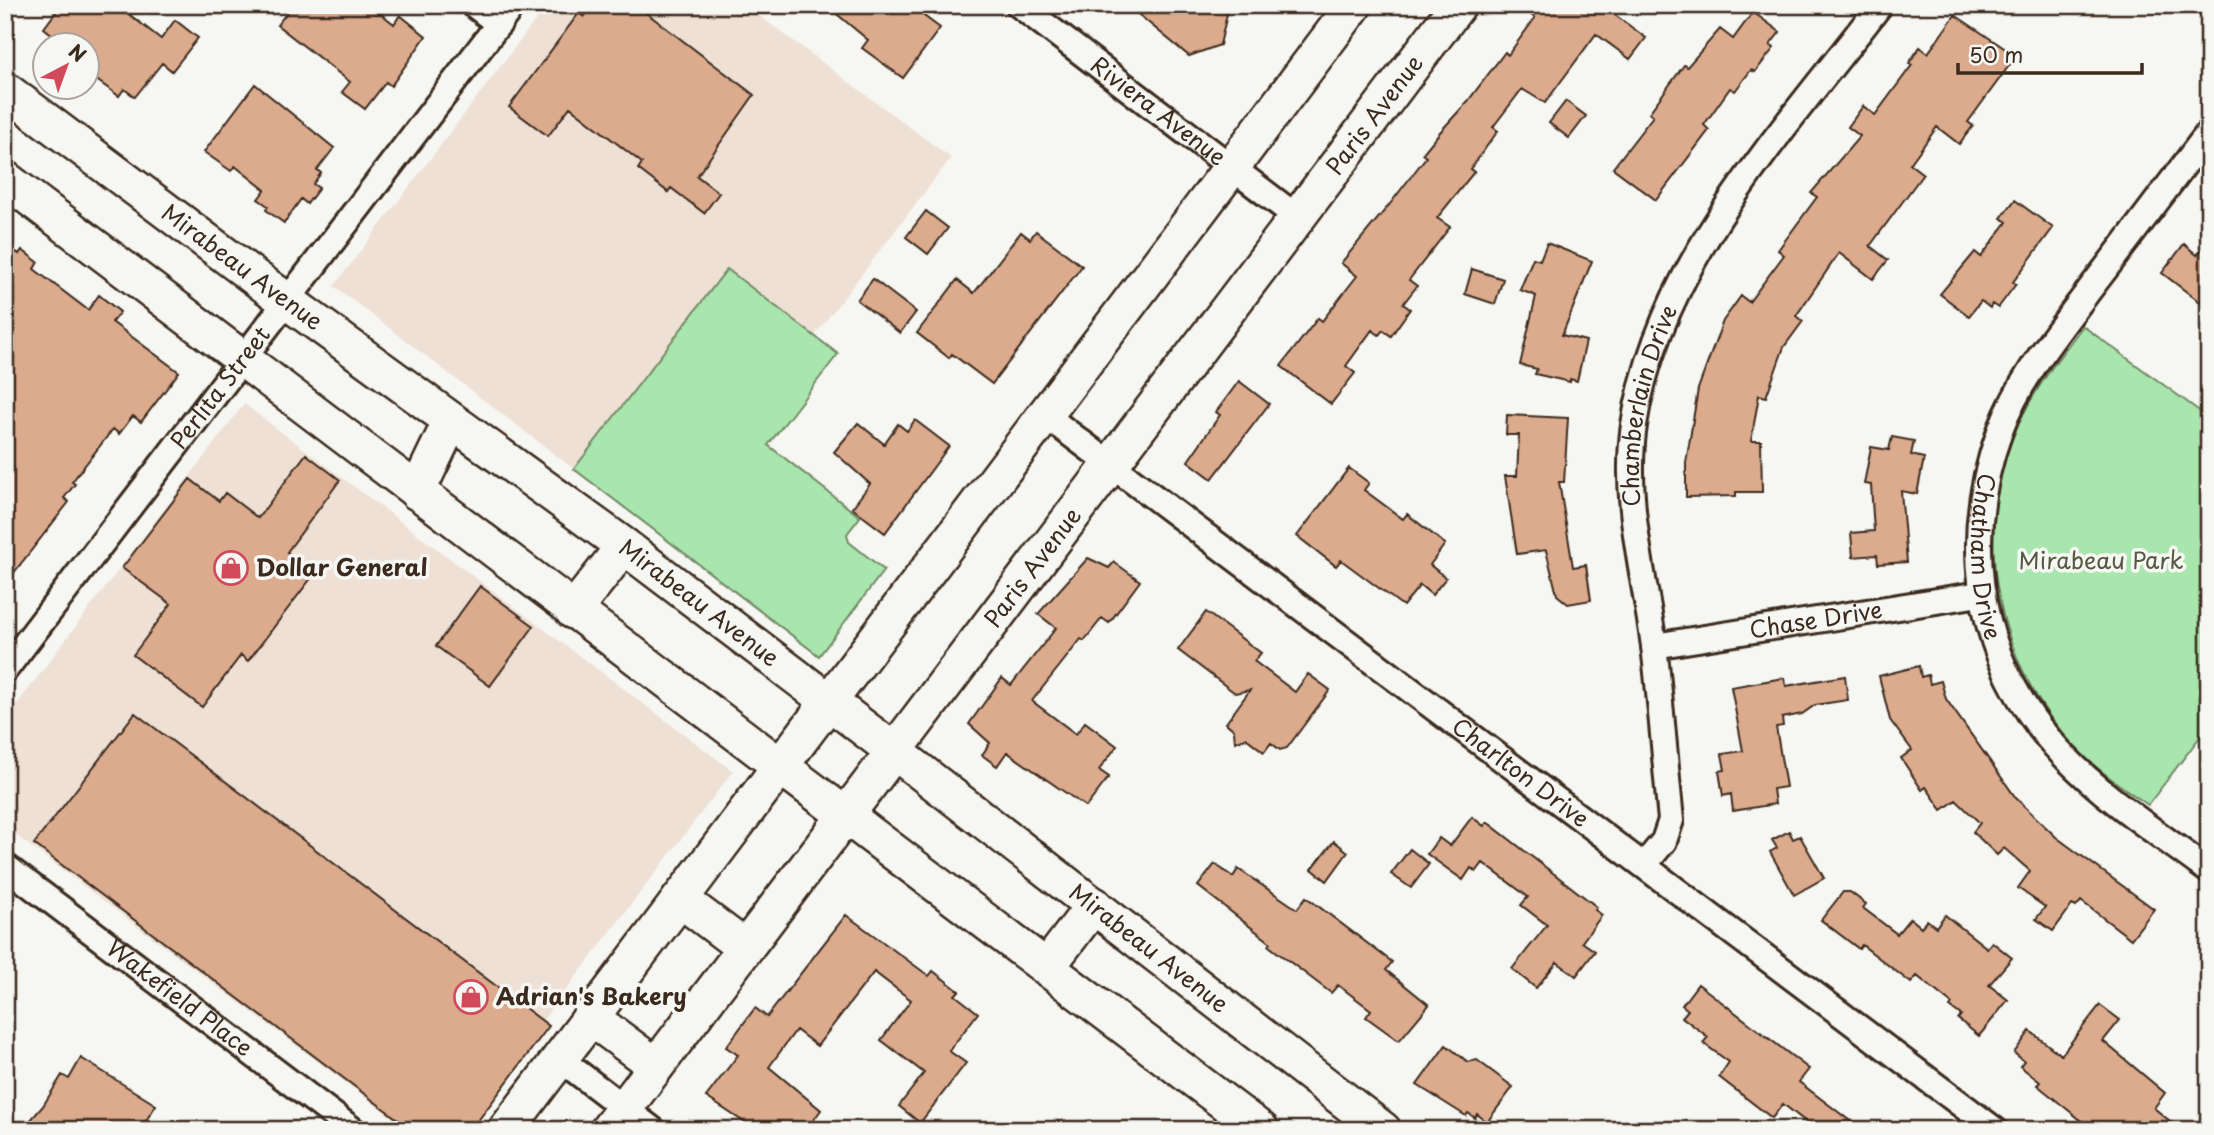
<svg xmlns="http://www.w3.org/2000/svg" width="2214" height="1135" font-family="'Playpen Sans',sans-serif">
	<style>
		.built { fill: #eee0d4 }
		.green { fill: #a8e6ad; stroke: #728866; stroke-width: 2 }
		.building { fill: #dcab8e; stroke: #3b2a1e; stroke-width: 2 }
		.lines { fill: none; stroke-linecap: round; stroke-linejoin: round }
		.street-casing { stroke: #3b2a1e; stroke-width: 30 }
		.secondary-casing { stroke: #3b2a1e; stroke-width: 40 }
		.street { stroke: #f6f6f2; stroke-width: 24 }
		.secondary { stroke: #f6f6f2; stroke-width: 35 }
		.labels { text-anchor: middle; stroke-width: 7; stroke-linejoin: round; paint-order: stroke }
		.street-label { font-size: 23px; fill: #3b2a1e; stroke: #f6f6f2 }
		.park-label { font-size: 23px; fill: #565942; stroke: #f6f6f2 }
		.poi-label { font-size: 23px; font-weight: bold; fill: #3b2a1e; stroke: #f6f6f2; text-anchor: start }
	</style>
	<rect width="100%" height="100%" fill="#f6f6f2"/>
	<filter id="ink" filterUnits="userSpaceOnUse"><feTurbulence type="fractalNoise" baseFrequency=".0143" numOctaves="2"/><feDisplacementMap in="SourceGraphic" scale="14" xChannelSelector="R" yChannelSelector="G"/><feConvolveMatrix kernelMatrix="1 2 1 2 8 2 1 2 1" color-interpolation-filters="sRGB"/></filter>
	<g filter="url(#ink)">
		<!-- built -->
		<path class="built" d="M547 5H745L951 158 815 335 727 269 574 469 334 286Z
			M244 404 733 771 459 1130H409L5 827V720Z"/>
		<!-- green -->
		<path class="green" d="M727 269 838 354 768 445 860 517 847 534 849 542 884 570 819 656 574 469Z
			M2083 326 2209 418V725L2148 805C2125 789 2101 773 2081 753 1996 670 1968 532 2019 423 2036 387 2059 357 2083 326Z"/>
		<!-- building -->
		<path class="building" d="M61 5H137L130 15 161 39 175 20 198 38 172 71 162 63 135 97 124 89 119 96 88 74V46H67L44 28Z
			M293 5H370L394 24 400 15 426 36 391 86 386 82 365 109 342 92 350 82 277 25Z
			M593 5H636L754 95 697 176 719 193 704 213 671 188 668 192 638 169 642 163 570 107 548 136 509 107 579 13 584 17Z
			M826 5H909L940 28 903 78 862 48 868 40Z
			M1127 5H1229L1220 45 1189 56Z
			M1519 5H1622L1615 15 1646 38 1630 59 1596 34 1545 103 1522 89 1493 127 1498 131 1470 169 1474 172 1437 218 1450 227 1409 280 1417 286 1403 304 1410 309 1391 336 1383 330 1379 335 1372 330 1346 366 1355 373 1331 404 1281 366 1318 318 1322 321 1357 276 1341 263 1390 204 1426 157 1422 154 1440 132 1468 101 1505 52 1508 55 1535 18Z
			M1753 12 1780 32 1770 45 1774 48 1755 72 1751 70 1735 91 1730 88 1704 125 1709 130 1656 200 1613 168 1653 116 1649 113 1684 65 1687 67 1720 29 1733 39Z
			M1955 15 2016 56 1968 122 1973 126 1959 144 1937 127 1910 164 1923 174 1870 246 1888 260 1873 279 1839 253 1796 316 1803 321 1784 347 1766 397 1759 395 1751 441H1761L1762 492H1736V496L1686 497V463L1698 389 1723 321 1741 296 1749 302 1784 255 1778 250 1817 197 1811 193 1860 136 1848 127 1863 106 1875 115 1912 65 1909 63 1920 47 1928 53Z
			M255 84 334 148 317 170 321 173 313 184 319 188 307 204 301 199 284 223 266 210 268 206 258 199 265 190 235 166 231 171 204 152Z
			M1566 101 1586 116 1569 138 1549 123Z
			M2015 200 2053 228 2013 282 2016 284 1998 308 1992 304 1990 308 1981 301 1969 316 1940 294 1975 252 1981 257 2007 222 2001 218Z
			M926 211 948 228 928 254 906 237Z
			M1036 231 1082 266 992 384 952 354 949 358 917 333 957 280 974 293 1021 232 1030 239Z
			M2209 240V309L2162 273 2184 244 2197 255Z
			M1547 243 1592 261 1562 335 1586 341 1577 381 1570 379V382L1535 374 1537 369 1520 365 1536 296 1520 290 1533 258 1540 260Z
			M5 244 19 254 22 250 38 262 34 269 88 310 99 295 120 312 112 322 179 372 141 422 133 416 119 434 113 429 72 482 75 484 64 498 69 502 5 584Z
			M1472 269 1503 279 1495 304 1465 294Z
			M873 279 916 312 900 333 857 300Z
			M1239 381 1269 404 1212 479 1188 461 1220 415 1216 412Z
			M1507 415 1568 418 1564 482H1559L1573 567 1586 565 1591 600 1568 604 1557 595 1546 550 1517 554 1505 476H1517L1519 435H1506Z
			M915 420 949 446 885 533 852 508 870 484 834 452 858 423 884 444 898 424 907 431Z
			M1892 437 1914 441 1911 455 1924 458 1917 494 1901 491 1907 562 1878 564 1877 555 1853 557 1851 533 1874 531 1871 485 1864 484 1871 447 1889 450Z
			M306 454 340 480 287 552 315 573 248 661 241 655 202 707 133 655 171 604 122 568 190 479 219 501 225 493 258 518Z
			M1349 468 1369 483 1364 490 1403 519 1407 514 1445 544 1430 565 1446 578 1432 595 1420 585 1403 606 1341 560 1336 566 1297 536Z
			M1088 558 1109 568 1114 562 1140 581 1109 623 1102 618 1084 641 1081 639 1032 701 1076 734 1085 722 1117 746 1099 770 1109 777 1086 807 1007 752 997 766 982 755 990 743 969 724 1002 678 1011 685 1056 628 1038 614Z
			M480 586 534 626 490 686 436 646Z
			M1206 612 1261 653 1254 661 1295 692 1308 674 1330 690 1287 748 1280 750 1271 743 1264 752 1246 738 1235 742 1234 730 1226 723 1250 690 1235 693 1178 650Z
			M1919 666 1921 677 1928 675 1930 684 1941 681 1946 699 2016 798 2056 837 2154 909 2131 939 2081 901 2076 907 2072 905 2053 931 2036 919 2045 907 2018 888 2030 871 2004 848 1997 855 1973 832 1980 823 1956 800 1942 810 1926 787 1922 790 1901 758 1912 750 1890 720 1879 676Z
			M1845 676 1848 700 1815 705 1802 714 1782 718 1783 726 1776 727 1786 787 1773 789 1775 804 1733 811 1731 794 1723 796 1719 771 1725 770 1722 754 1743 751 1731 687 1784 678 1786 686Z
			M135 713 549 1026 471 1130H412L34 844Z
			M1472 817 1484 826 1487 822 1597 907 1595 910 1602 915 1582 942 1595 951 1576 976 1557 962 1536 988 1512 969 1547 925 1521 905 1528 897 1483 863 1476 872 1471 868 1463 880 1427 854 1439 838 1450 846Z
			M1789 831 1793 839 1800 836 1824 878 1794 895 1770 852 1777 848 1772 840Z
			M1334 841 1348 852 1327 881 1312 869Z
			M1410 849 1429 864 1411 888 1391 874Z
			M1215 864 1233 877 1238 869 1297 909 1306 897 1392 962 1386 970 1429 1005 1399 1041 1366 1017 1371 1010 1338 985 1331 993 1269 946 1271 943 1198 886Z
			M1843 892H1850L1866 904 1863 908 1897 934 1910 918 1921 927 1927 920 1936 927 1945 915 1987 948 1992 942 2012 958 1989 985 2008 1000 1979 1036 1958 1019 1961 1015 1950 1007 1952 1004 1917 976 1911 983 1862 945 1859 949 1821 920Z
			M846 915 929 976 933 971 959 991 955 995 978 1013 949 1051 966 1063 920 1123 899 1106 924 1073 881 1040 911 1000 874 972 817 1046 796 1030 769 1067 821 1110 806 1130H756L706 1097 738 1055 726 1047 755 1008 767 1017Z
			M1698 984 1809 1069 1799 1082 1862 1130H1816L1783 1104 1772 1118 1719 1077 1729 1062 1703 1043 1708 1037 1682 1017 1688 1010 1682 1005Z
			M2100 1005 2120 1020 2103 1041 2165 1093 2154 1108 2181 1130H2093L2037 1085 2040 1082 2020 1066 2024 1061 2014 1053 2030 1031 2061 1055Z
			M1446 1045 1468 1062 1477 1060 1513 1087 1487 1122 1477 1114 1475 1118 1468 1113 1466 1116 1417 1085Z
			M81 1058 156 1105 140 1130H22L43 1106 62 1075 69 1079Z"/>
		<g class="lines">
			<!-- street casing -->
			<g class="street-casing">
				<g id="street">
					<path d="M474 5 499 24"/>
					<path id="s1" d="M1019 5 1298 218"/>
					<path id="s2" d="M2209 132C2169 185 2130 237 2090 289 2057 333 2019 379 2000 431 1963 532 1974 641 2040 728 2084 786 2151 828 2209 871"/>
					<path id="s3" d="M1045 415 1995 1130"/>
					<path id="s4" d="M1654 646 1980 594"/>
					<path id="s5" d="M5 670 513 5"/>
					<path id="s6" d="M1645 864 1664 841 1671 820C1665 762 1661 704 1654 646 1644 573 1623 500 1634 425 1658 263 1784 131 1880 5"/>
					<path id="s7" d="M5 866 353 1130"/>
					<path d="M560 1059 653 1130"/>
				</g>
			</g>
			<!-- secondary casing -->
			<g class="secondary-casing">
				<g id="secondary">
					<path id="s8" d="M5 90 265 285 624 546 894 751 1383 1130"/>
					<path d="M5 179 1261 1130"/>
					<path d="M417 492 451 421"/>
					<path d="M573 611 624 546"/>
					<path d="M680 899 745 948"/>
					<path d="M1047 967 1094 905"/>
					<path d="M590 1017 656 1066"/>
					<path d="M506 1130 1354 5"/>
					<path id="s9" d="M608 1130 1458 5"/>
				</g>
			</g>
			<!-- street -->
			<use href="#street" class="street"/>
			<!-- secondary -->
			<use href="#secondary" class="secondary"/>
		</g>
	</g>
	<!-- icons -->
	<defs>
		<g id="shop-ring" transform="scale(1.75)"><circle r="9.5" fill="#f6f6f2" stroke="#d1495b" stroke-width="1.5"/><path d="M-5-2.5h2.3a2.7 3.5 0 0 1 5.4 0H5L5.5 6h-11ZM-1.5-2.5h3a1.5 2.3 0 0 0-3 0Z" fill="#d1495b"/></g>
	</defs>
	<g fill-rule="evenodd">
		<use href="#shop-ring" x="231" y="568"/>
		<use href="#shop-ring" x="471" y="997"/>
	</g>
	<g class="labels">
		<!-- street labels -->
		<g class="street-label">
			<text dy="8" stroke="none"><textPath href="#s1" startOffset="175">Riviera Avenue</textPath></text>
			<text dy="8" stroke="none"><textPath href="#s9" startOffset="1272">Paris Avenue</textPath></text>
			<text dy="8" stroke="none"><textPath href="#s8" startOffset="296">Mirabeau Avenue</textPath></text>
			<text dy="8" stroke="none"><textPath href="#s5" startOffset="355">Perlita Street</textPath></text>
			<text dy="8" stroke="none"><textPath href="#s6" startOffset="471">Chamberlain Drive</textPath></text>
			<text dy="8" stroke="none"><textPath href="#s2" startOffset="494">Chatham Drive</textPath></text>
			<text dy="8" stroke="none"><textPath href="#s9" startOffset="705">Paris Avenue</textPath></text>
			<text dy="8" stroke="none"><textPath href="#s8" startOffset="863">Mirabeau Avenue</textPath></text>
			<text dy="8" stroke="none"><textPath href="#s4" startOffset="164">Chase Drive</textPath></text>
			<text dy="8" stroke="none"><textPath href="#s3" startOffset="595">Charlton Drive</textPath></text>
			<text dy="8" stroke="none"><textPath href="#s8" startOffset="1430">Mirabeau Avenue</textPath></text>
			<text dy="8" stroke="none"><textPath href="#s7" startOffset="219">Wakefield Place</textPath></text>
		</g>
		<!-- park labels -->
		<g class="park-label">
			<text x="2101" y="569">Mirabeau Park</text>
		</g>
		<!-- poi labels -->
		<g class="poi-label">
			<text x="256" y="576">Dollar General</text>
			<text x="496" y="1005">Adrian's Bakery</text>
		</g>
	</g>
	<!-- margin -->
	<rect width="2214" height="1135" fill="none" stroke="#f6f6f2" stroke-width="28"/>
	<rect x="14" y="14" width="2186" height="1107" fill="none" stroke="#3b2a1e" stroke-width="2.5" filter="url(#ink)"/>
	<!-- north arrow -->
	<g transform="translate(66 66) rotate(41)"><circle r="33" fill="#f6f6f2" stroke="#aba49d" stroke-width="2"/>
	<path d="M0-5L12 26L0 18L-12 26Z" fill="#d1495b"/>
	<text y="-10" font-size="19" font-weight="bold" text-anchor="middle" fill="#3b2a1e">N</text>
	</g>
	<!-- scale -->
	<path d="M1958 63v10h184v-10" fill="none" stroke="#3b2a1e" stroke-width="3.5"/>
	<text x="1969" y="63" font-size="21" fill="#3b2a1e" stroke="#f6f6f2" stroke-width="5" paint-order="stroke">50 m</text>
</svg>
